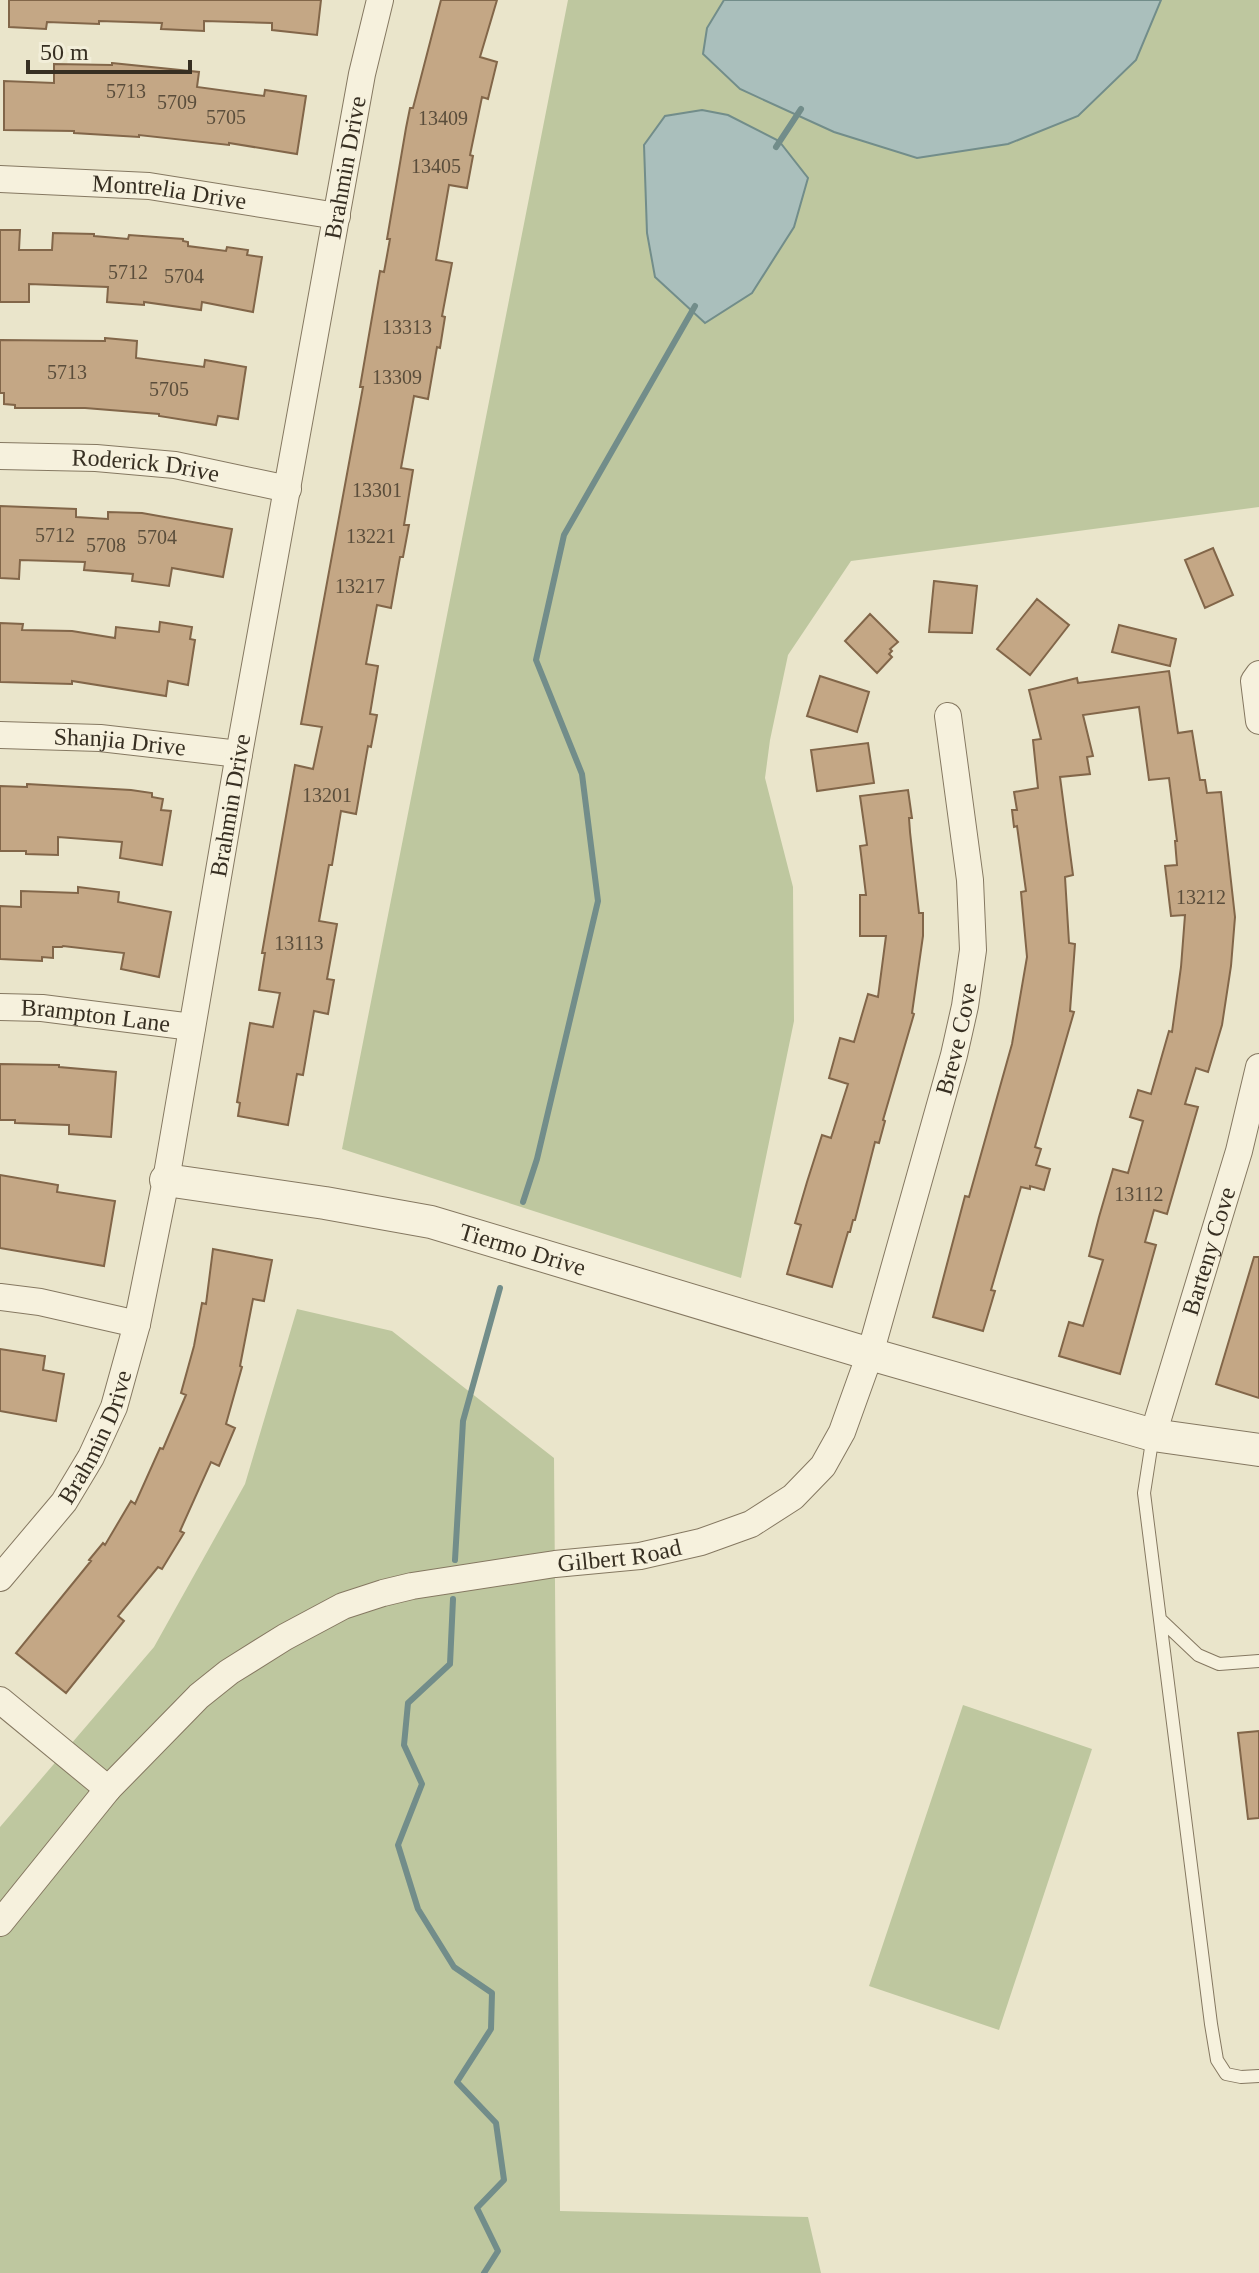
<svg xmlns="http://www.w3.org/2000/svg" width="1259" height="2273" font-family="Georgia,serif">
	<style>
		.green { fill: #bec79f }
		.water { fill: #aabfbc; stroke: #728d8a; stroke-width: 2 }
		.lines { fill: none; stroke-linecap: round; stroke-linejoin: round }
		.stream { stroke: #728d8a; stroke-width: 6 }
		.building { fill: #c4a785; stroke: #826649; stroke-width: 2 }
		.service-casing { stroke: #857861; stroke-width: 14 }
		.minor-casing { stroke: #857861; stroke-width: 28 }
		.tertiary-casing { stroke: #857861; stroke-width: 34 }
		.service { stroke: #f6f1dd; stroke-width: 12 }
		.minor { stroke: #f6f1dd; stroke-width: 26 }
		.tertiary { stroke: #f6f1dd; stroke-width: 32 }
		.labels { text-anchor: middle; stroke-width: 7; stroke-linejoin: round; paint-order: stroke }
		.number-label { font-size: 20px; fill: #5a4d3b }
		.street-label { font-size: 24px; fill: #372f22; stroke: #f2eed9 }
	</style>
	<rect width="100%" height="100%" fill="#eae5cb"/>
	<!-- green -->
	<path class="green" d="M568 0H724L707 28 1136 60 1161 0H1259V507L851 561 788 655 770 740 765 778 793 887 794 1021 741 1278 342 1149Z
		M297 1309 392 1331 554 1458 560 2211 808 2217 821 2273H0V1827L154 1647 245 1484Z
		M963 1705 1092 1749 999 2030 869 1986Z"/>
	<!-- water -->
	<path class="water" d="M724 0H1161L1136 60 1078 116 1008 144 917 158 834 132 740 89 703 54 707 28Z
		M702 110 728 115 779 141 808 178 794 227 752 293 705 323 655 277 647 233 644 145 665 116Z"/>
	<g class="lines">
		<!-- stream -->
		<path class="stream" d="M776 147 801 109
			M523 1202 537 1159 598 901 582 774 536 660 564 535 695 306
			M455 1560 463 1421 500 1288
			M453 1599 450 1664 408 1703 404 1745 422 1784 398 1845 418 1909 454 1967 492 1993 491 2029 457 2082 496 2123 504 2180 477 2208 498 2251 484 2273"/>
	</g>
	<!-- building -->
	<path class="building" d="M9 0H321L317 35 272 30V23L204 21V31L161 29 162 23 99 21V24L47 22 46 29 9 27Z
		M441 0H497L480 57 497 62 488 99 482 97 470 155 473 156 467 188 449 185 436 260 452 263 442 316 445 317 440 348 437 347 428 399 414 396 401 468 413 470 404 525H409L403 557H400L391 608 377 605 366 664 378 666 370 714 377 715 371 747 368 746 356 814 341 811 332 865H329L319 921 337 924 327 979 334 980 328 1014 314 1011 303 1075 297 1074 288 1125 238 1116 240 1103 237 1102 250 1023 273 1027 280 993 259 990 265 953H262L295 765 313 769 322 727 301 724 363 387H360L380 271 384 272 390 239H387L406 128 410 108H413Z
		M112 63 199 72 197 87 264 96 265 90 306 96 297 154 229 143V145L139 135V137L74 133V131L4 130V81L54 83V64L112 65Z
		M0 230H20L19 250H52L53 233 94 234V236L128 239 129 235 183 239V241L188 242V246L226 251 227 247 248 250 247 255 262 257 253 312 202 302 201 310 144 302V305L107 302 108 287 29 284V302H0Z
		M105 338 137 341 136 358 204 367 205 360 246 367 238 419 218 416 216 425 159 416V414L85 408H15V405L4 404V393H0V340L105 341Z
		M0 506 76 509V517L108 519V512L142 513 232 529 223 577 172 568 169 586 132 581 133 574 84 570 85 562 20 560 19 579 0 578Z
		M1213 548 1233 595 1205 608 1185 560Z
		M934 581 977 586 972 633 929 632Z
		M1037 599 1069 625 1030 675 997 649Z
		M870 614 898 642 890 649 892 651 889 654 892 657 877 673 845 641Z
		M160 622 192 627 190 639 195 640 188 685 168 681 166 696 72 681V684L0 682V623L23 624 22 630 72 631 115 638 116 627 159 632Z
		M1119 625 1176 639 1170 666 1112 652Z
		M1169 671 1178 733 1192 731 1200 780H1205L1207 793 1221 792 1235 917 1231 966 1222 1025 1208 1072 1196 1068 1185 1104 1198 1107 1167 1214 1154 1210 1145 1242 1156 1245 1120 1374 1059 1356 1069 1322 1083 1326 1103 1260 1089 1256 1099 1217 1113 1169 1128 1173 1143 1121 1130 1117 1138 1090 1151 1094 1169 1031 1172 1032 1181 967 1185 915 1171 916 1165 866 1177 865 1175 841H1177L1169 778 1149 780 1139 707 1083 715 1093 756 1087 757 1090 774 1060 777 1073 875 1065 877 1069 943 1075 944 1070 1011 1074 1012 1035 1147 1041 1149 1036 1165 1050 1169 1044 1190 1030 1186V1189L1021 1187 991 1290 995 1291 983 1331 933 1317 965 1196 969 1197 1012 1044 1027 957 1021 892 1026 891 1017 826 1014 827 1012 810H1017L1014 792 1038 788 1033 740 1041 739 1029 690 1077 678 1078 683Z
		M820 676 869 692 857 732 807 716Z
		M868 743 874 783 817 791 811 750Z
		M27 784 131 790 152 793V797L163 799 161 810 171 811 162 865 120 858 122 842 58 837V855L26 854V851H0V786L27 787Z
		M908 790 912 818H909L910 832 919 913H923V936L912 1013 914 1014 883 1120 885 1121 879 1143 875 1142 855 1220H853L850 1232H848L832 1287 787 1274 801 1225 795 1223 807 1182 822 1135 831 1138 848 1084 829 1078 840 1038 854 1042 868 994 878 997 886 936H860V895H866L860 846 867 845 860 796Z
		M78 887 119 892 118 902 171 912 159 977 121 969 124 953 63 946 62 947H53V958L42 957V961L0 959V906L21 907V891L78 893Z
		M0 1064 59 1065V1067L116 1072 111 1137 69 1134V1125L15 1123V1120H0Z
		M0 1175 58 1185 57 1192 115 1201 104 1266 0 1248Z
		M213 1249 272 1260 264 1301 253 1299 240 1366 242 1367 226 1424 235 1428 219 1466 211 1462 180 1531 184 1533 162 1569 158 1567 118 1616 124 1621 66 1693 16 1653 91 1561 89 1560 103 1543 105 1545 131 1501 135 1504 160 1448 163 1449 186 1395 181 1393 194 1346 202 1303 206 1304Z
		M1254 1257H1259V1398L1216 1384Z
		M0 1349 45 1356 43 1370 64 1374 56 1421 0 1411Z
		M1259 1731V1818L1248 1819 1238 1733Z"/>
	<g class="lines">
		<!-- service casing -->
		<g class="service-casing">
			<path id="service" d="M1153 1435 1144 1493 1211 2024 1217 2060 1226 2074 1241 2077 1259 2076
				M1160 1619 1198 1655 1219 1664 1259 1661"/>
		</g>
		<!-- minor casing -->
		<g class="minor-casing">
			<g id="minor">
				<path id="s1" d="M0 179 149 186 337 216"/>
				<path id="s2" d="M0 456 96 458 175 465 288 489"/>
				<path d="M1259 674 1254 681 1259 721"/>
				<path id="s3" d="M0 735 100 738 239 754"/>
				<path id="s4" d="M0 1007 42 1008 192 1027"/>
				<path d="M0 1297 40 1302 137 1324"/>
				<path id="s5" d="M1153 1435 1239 1151 1259 1067"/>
				<path id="s6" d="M0 1578 64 1502 91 1457 114 1407 137 1324 166 1180 239 754 362 74 380 0"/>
				<path d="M0 1700 108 1789"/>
				<path id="s7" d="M0 1923 108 1789 199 1696 229 1672 285 1637 343 1606 383 1593 412 1586 555 1564 640 1556 701 1542 751 1524 793 1497 823 1466 842 1432 870 1354 954 1055 965 1006 973 950 970 880 948 716"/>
			</g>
		</g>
		<!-- tertiary casing -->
		<g class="tertiary-casing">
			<g id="tertiary">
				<path id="s8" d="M166 1180 325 1203 431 1222 870 1354 1153 1435 1259 1450"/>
			</g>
		</g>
		<!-- service -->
		<use href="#service" class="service"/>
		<!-- minor -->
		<use href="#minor" class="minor"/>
		<!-- tertiary -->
		<use href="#tertiary" class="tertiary"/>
	</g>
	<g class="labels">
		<!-- number labels -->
		<g class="number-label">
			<text x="126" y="98">5713</text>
			<text x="177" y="109">5709</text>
			<text x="226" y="124">5705</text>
			<text x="443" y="125">13409</text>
			<text x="436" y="173">13405</text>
			<text x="128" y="279">5712</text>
			<text x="184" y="283">5704</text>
			<text x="407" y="334">13313</text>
			<text x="67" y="379">5713</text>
			<text x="397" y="384">13309</text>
			<text x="169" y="396">5705</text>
			<text x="377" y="497">13301</text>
			<text x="55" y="542">5712</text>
			<text x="371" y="543">13221</text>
			<text x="157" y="544">5704</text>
			<text x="106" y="552">5708</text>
			<text x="360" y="593">13217</text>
			<text x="327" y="802">13201</text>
			<text x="1201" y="904">13212</text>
			<text x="299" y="950">13113</text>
			<text x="1139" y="1201">13112</text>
		</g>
		<!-- street labels -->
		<g class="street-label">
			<text dy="8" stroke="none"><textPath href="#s6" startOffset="1468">Brahmin Drive</textPath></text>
			<text dy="8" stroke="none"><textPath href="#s1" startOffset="170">Montrelia Drive</textPath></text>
			<text dy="8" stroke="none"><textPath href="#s2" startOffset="146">Roderick Drive</textPath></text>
			<text dy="8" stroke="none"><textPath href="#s3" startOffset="120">Shanjia Drive</textPath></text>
			<text dy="8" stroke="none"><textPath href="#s6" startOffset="820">Brahmin Drive</textPath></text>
			<text dy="8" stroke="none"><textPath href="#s4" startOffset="96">Brampton Lane</textPath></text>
			<text dy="8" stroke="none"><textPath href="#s7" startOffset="1432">Breve Cove</textPath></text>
			<text dy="8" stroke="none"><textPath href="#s8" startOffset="364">Tiermo Drive</textPath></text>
			<text dy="8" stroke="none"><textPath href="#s5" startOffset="192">Barteny Cove</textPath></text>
			<text dy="8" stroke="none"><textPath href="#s6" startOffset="172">Brahmin Drive</textPath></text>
			<text dy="8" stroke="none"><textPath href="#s7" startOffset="754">Gilbert Road</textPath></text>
		</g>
	</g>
	<!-- scale -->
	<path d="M28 60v12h162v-12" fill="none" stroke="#372f22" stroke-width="4"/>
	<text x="40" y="60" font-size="24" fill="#372f22" stroke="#f2eed9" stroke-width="6" paint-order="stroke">50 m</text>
</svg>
